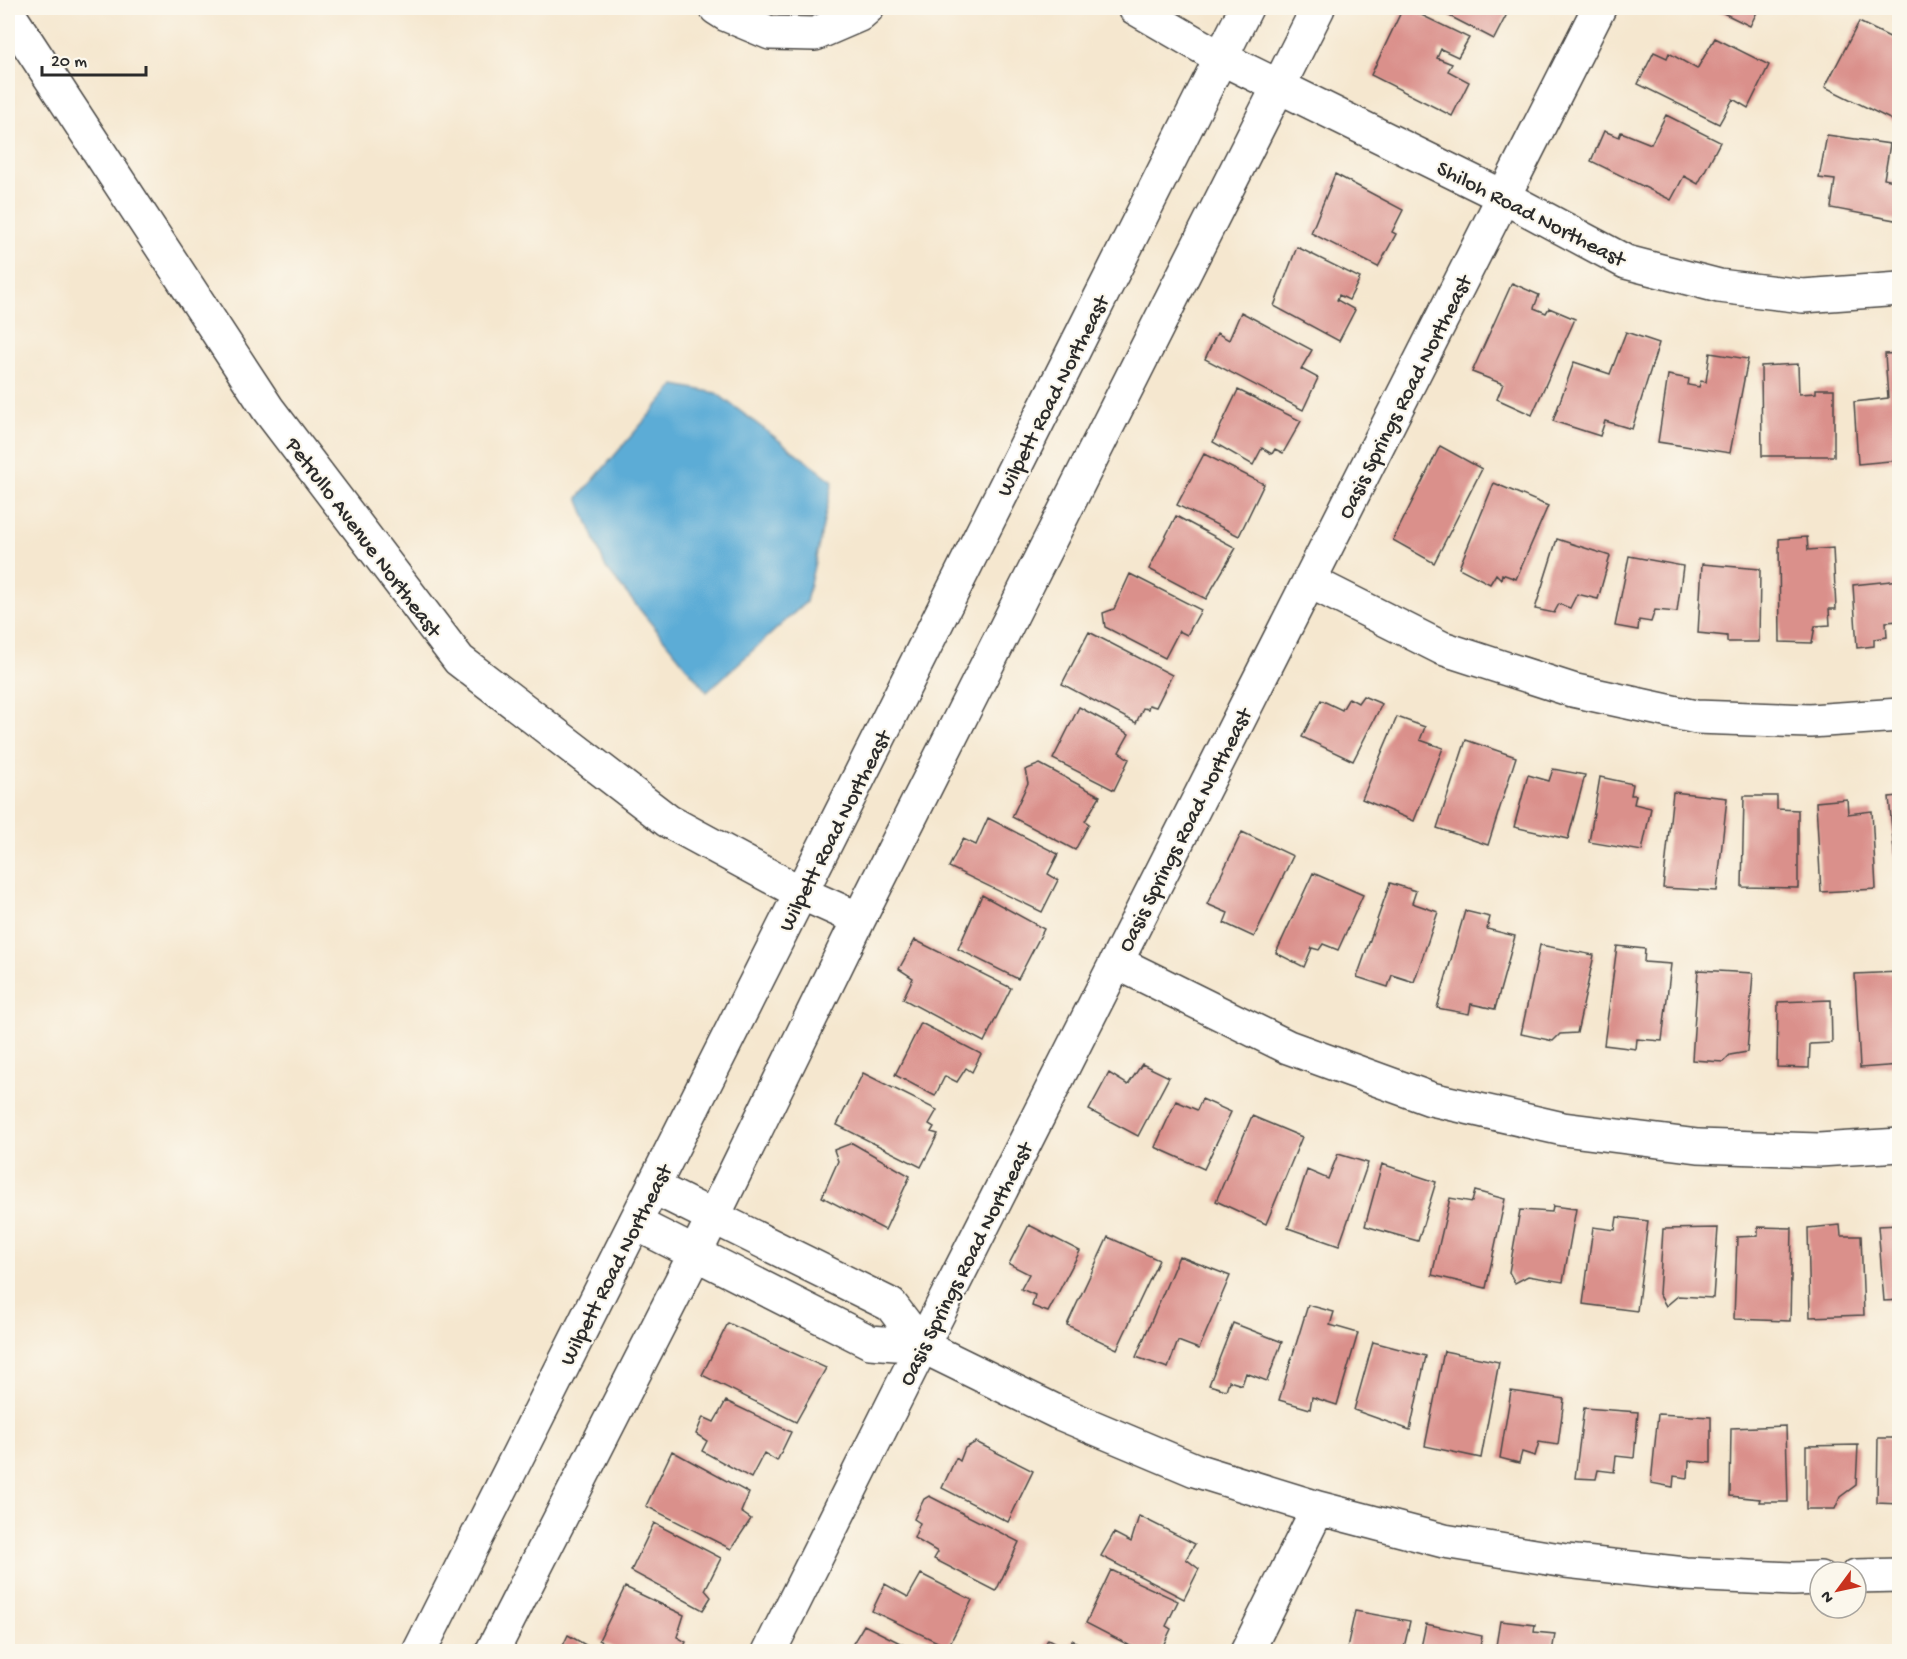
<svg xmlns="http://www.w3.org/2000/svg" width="1907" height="1659" font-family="'Gochi Hand',sans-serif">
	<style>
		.water { fill: #5bacd6; stroke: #436c80; stroke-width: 1.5 }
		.building { fill: #da908b }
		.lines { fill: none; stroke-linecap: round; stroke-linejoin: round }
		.minor-casing { stroke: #494744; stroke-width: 36 }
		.minor { stroke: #fff; stroke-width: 33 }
		.labels { text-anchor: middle; stroke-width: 4.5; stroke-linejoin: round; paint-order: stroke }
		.street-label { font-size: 22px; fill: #2b2b2b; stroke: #fbf7ec }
	</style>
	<rect width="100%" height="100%" fill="#fbf7ec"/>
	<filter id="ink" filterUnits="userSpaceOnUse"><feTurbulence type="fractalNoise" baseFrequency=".0167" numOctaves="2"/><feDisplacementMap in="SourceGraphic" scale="12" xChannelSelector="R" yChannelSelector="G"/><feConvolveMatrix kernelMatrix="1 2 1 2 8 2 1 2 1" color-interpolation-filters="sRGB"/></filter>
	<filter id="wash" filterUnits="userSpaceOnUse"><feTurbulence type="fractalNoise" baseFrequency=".008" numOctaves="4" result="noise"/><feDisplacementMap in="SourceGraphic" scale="24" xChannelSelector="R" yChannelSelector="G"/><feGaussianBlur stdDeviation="1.35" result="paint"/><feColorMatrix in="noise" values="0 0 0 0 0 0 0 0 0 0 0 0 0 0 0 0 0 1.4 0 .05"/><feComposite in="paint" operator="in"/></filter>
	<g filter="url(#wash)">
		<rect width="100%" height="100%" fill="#f5e7cf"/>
		<!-- water -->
		<path class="water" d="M675 385 716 393 833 481 806 602 707 692 606 568 578 498Z"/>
		<g id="blocks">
			<!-- building -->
			<path class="building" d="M1403 8H1407L1469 38 1458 57 1441 49 1437 58 1452 64 1448 71 1469 82 1452 116 1371 75Z
				M1434 8H1510L1494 39Z
				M1713 8H1759L1750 26Z
				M1899 8H1900V24L1892 20Z
				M1859 22 1900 42V124L1825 87Z
				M1715 38 1769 65 1748 108 1733 99 1719 124 1638 84 1654 52 1667 58 1669 53 1697 69Z
				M1666 115 1720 142 1698 184 1684 176 1671 200 1591 161 1604 131 1619 137 1621 132 1651 144Z
				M1827 135 1890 144 1884 179 1900 182V221L1831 208 1835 180 1819 178Z
				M1335 174 1403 210 1392 232 1396 234 1378 267 1311 233Z
				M1297 247 1360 278 1349 300 1339 295 1337 300 1355 310 1339 341 1274 306Z
				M1512 283 1539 295 1534 308 1546 313 1549 308 1575 319 1532 415 1497 399 1503 384 1472 372Z
				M1241 312 1312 350 1301 369 1318 378 1303 410 1205 359 1217 333 1229 340Z
				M1626 332 1659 343 1632 429 1605 421 1600 436 1553 421 1574 362 1610 374Z
				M1710 353 1748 359 1730 453 1658 442 1668 375 1689 379 1688 385 1699 387 1701 381 1706 382Z
				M1900 353V460L1858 464 1854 402 1888 398 1885 354Z
				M1798 364 1799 394 1816 393V389H1834V456H1762L1761 366Z
				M1238 390 1301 421 1283 453 1275 449 1272 454 1262 448 1253 465 1213 442Z
				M1440 446 1482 469 1434 563 1393 540Z
				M1204 454 1264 484 1239 536 1177 505Z
				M1494 483 1548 506 1516 579 1502 574 1501 579 1496 574 1490 584 1459 568Z
				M1176 516 1236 548 1206 599 1149 569Z
				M1807 537 1808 550 1833 548 1836 609H1829L1830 625 1815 626 1812 643 1780 642 1779 539Z
				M1557 539 1610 556 1598 599 1577 594 1570 608 1559 604 1554 613 1535 609Z
				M1629 556 1683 566 1677 612 1655 610 1651 622 1639 620 1638 630 1615 626Z
				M1702 564 1760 569 1759 642H1727V636L1698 633Z
				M1130 574 1201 610 1187 635 1179 631 1165 658 1105 627 1103 613 1114 609Z
				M1900 580V621L1886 622 1887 637 1874 639V646L1857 648 1853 585Z
				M1089 632 1172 675 1156 707 1149 705 1148 709 1143 708 1136 723 1062 684Z
				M1363 696 1382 704 1353 761 1302 737 1321 700 1342 710 1349 698 1358 703Z
				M1079 707 1129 734 1119 752 1129 759 1114 790 1053 759Z
				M1397 717 1425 727 1420 740 1443 748 1414 821 1362 799Z
				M1466 740 1516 757 1488 845 1437 828Z
				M1040 764 1100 796 1085 821 1089 824 1075 850 1012 817 1028 783 1025 770Z
				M1553 769 1585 775 1568 839 1514 827 1528 775 1549 781Z
				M1600 777 1633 784 1631 795H1636L1634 804 1651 808 1642 851 1589 842Z
				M1673 792 1727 798 1717 891 1663 888Z
				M1744 796H1777V809L1798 810V888L1742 887Z
				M1900 796V894H1898L1889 797Z
				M1847 799 1848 814 1872 811 1876 889 1821 892 1816 802Z
				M988 818 1058 854 1048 874 1058 880 1042 912 949 867 963 839 976 845Z
				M1242 832 1293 856 1254 937 1224 923 1228 913 1207 904Z
				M1313 873 1363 895 1338 950 1323 944 1319 950 1312 948 1304 967 1276 953Z
				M1390 883 1416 891 1412 903 1438 912 1414 982 1392 975 1388 987 1357 977Z
				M982 895 1044 929 1018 979 958 949Z
				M1465 911 1490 917 1487 929 1515 936 1495 1009 1471 1004 1469 1014 1437 1008Z
				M915 940 1011 988 984 1042 903 999 913 978 899 969Z
				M1540 945 1594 955 1577 1033 1560 1034 1553 1041 1521 1034Z
				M1617 946 1645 949 1644 962 1671 964 1662 1041 1637 1039 1636 1049 1604 1045Z
				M1698 970 1753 973 1747 1052 1730 1055 1723 1062 1692 1060Z
				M1900 972V1065L1860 1068 1855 974Z
				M1831 1000 1832 1043 1810 1044 1809 1068 1777 1067 1778 1002Z
				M921 1023 981 1054 972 1072 966 1068 957 1082 945 1076 935 1096 895 1075Z
				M1142 1064 1169 1077 1138 1136 1089 1110 1109 1073 1128 1085Z
				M863 1073 937 1110 929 1124 934 1127 931 1132 938 1134 921 1167 837 1125Z
				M1202 1099 1231 1112 1204 1169 1155 1147 1176 1101 1197 1110Z
				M1252 1116 1302 1137 1266 1224 1216 1201Z
				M852 1143 910 1176 885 1230 822 1197 838 1161 834 1150Z
				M1338 1154 1368 1163 1339 1246 1288 1228 1307 1170 1328 1179Z
				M1382 1164 1436 1182 1418 1241 1365 1226Z
				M1475 1191 1505 1199 1486 1288 1432 1275 1450 1198 1472 1202Z
				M1553 1206 1576 1209 1563 1282 1528 1276 1515 1283 1509 1272 1520 1210 1552 1212Z
				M1617 1217 1648 1221 1637 1311 1583 1304 1593 1227 1615 1230Z
				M1029 1225 1080 1251 1048 1312 1032 1306 1035 1295 1021 1289 1029 1274 1009 1264Z
				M1840 1225 1841 1236H1861L1864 1315 1810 1317 1808 1228Z
				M1900 1225V1300L1884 1301 1878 1226Z
				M1758 1227 1792 1228 1790 1321 1734 1319 1737 1237 1758 1236Z
				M1718 1228 1713 1298 1678 1296 1666 1306 1659 1294 1663 1229Z
				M1108 1237 1159 1260 1117 1349 1067 1325Z
				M1179 1256 1230 1276 1199 1349 1178 1341 1168 1368 1136 1357Z
				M1308 1305 1334 1312 1330 1325 1358 1333 1337 1405 1312 1397 1310 1409 1279 1400Z
				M728 1323 826 1368 796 1422 702 1375Z
				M1233 1323 1282 1342 1267 1381 1246 1373 1242 1385 1229 1381 1226 1390 1209 1385Z
				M1373 1342 1426 1356 1410 1430 1354 1410Z
				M1444 1351 1499 1362 1481 1458 1425 1446Z
				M1511 1391 1564 1399 1558 1445 1539 1442 1535 1456 1522 1452 1519 1463 1500 1458Z
				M726 1401 791 1432 777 1461 764 1453 751 1478 702 1451 707 1441 696 1434 703 1417 714 1422Z
				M1584 1408 1638 1412 1634 1458 1616 1456 1614 1472 1598 1470 1596 1479 1575 1478Z
				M1658 1414 1711 1417V1463L1689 1461 1688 1478 1674 1476 1673 1487 1651 1483Z
				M1786 1426 1788 1502H1759L1760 1499 1730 1496 1731 1428Z
				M1878 1438H1900V1504L1877 1503Z
				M976 1442 1033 1471 1008 1522 942 1488 956 1458 960 1461 965 1448Z
				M1858 1445 1856 1485 1840 1497 1835 1509H1806V1446Z
				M672 1451 749 1493 741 1512 751 1519 731 1549 646 1506Z
				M929 1496 1019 1542 996 1591 934 1559 938 1552 914 1538 920 1523 914 1519 924 1499Z
				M1139 1516 1195 1544 1186 1559 1199 1569 1184 1599 1101 1556 1114 1533 1131 1542Z
				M654 1523 721 1558 705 1590 711 1597 703 1610 631 1571Z
				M1111 1570 1178 1601 1166 1626 1171 1629 1160 1652H1142L1086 1623Z
				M921 1574 972 1600 948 1647 872 1611 885 1584 908 1597Z
				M625 1587 684 1615 677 1637 686 1642 681 1652H622L599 1640Z
				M1355 1611 1410 1621 1403 1652H1346Z
				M1500 1621 1535 1625 1534 1632 1555 1634 1552 1652H1495Z
				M1426 1624 1482 1636 1479 1652H1420Z
				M864 1625 918 1652H852L849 1650Z
				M568 1635 598 1652H560Z
				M1048 1639 1068 1650 1072 1640 1095 1652H1042Z"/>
		</g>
	</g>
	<g filter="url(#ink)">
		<use href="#blocks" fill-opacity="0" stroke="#494744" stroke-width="1.5"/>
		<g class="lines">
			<!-- minor casing -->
			<g class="minor-casing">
				<path id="minor" d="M716 8 727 15 770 33 815 34 859 15 867 8
					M1135 8 1221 58 1504 197 1626 262 1719 286 1803 296 1900 289
					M8 13 268 409 459 660 668 821 801 893 859 919
					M1309 581 1442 648 1572 690 1696 717 1810 721 1900 715
					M1116 962 1288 1047 1431 1099 1563 1129 1698 1146 1819 1150 1900 1145
					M635 1223 870 1342 922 1346 891 1305 653 1187
					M922 1346 1057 1412 1195 1470 1318 1508 1444 1541 1566 1561 1685 1574 1793 1579 1820 1578
					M1856 1576 1900 1575
					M419 1652 1246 8
					M492 1652 695 1254 859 919 1318 8
					M769 1652 922 1346 1599 8
					M1247 1652 1318 1508"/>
			</g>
			<!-- minor -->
			<use href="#minor" class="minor"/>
		</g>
	</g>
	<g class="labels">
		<!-- street labels -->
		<g class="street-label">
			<text transform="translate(1532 212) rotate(27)" y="8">Shiloh Road Northeast</text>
			<text transform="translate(1051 395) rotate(-63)" y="8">Wilpett Road Northeast</text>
			<text transform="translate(1403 396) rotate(-63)" y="8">Oasis Springs Road Northeast</text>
			<text transform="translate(365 536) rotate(53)" y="8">Petrullo Avenue Northeast</text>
			<text transform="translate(1183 829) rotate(-63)" y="8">Oasis Springs Road Northeast</text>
			<text transform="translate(833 830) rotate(-63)" y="8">Wilpett Road Northeast</text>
			<text transform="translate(964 1263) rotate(-63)" y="8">Oasis Springs Road Northeast</text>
			<text transform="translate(614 1264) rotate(-63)" y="8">Wilpett Road Northeast</text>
		</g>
	</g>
	<!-- margin -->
	<rect width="1907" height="1659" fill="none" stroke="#fbf7ec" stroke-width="30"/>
	<!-- north arrow -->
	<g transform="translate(1838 1590) rotate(237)"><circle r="28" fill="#fbf7ec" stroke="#a8a59f" stroke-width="1.5"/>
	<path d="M0-4.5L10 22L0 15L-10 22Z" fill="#c8321e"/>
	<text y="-9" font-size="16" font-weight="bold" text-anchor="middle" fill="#2b2b2b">N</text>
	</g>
	<!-- scale -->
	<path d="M42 66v9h104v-9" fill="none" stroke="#2b2b2b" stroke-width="3"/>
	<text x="51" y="66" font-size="18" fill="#2b2b2b" stroke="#fbf7ec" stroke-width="4.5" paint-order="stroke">20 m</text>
</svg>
